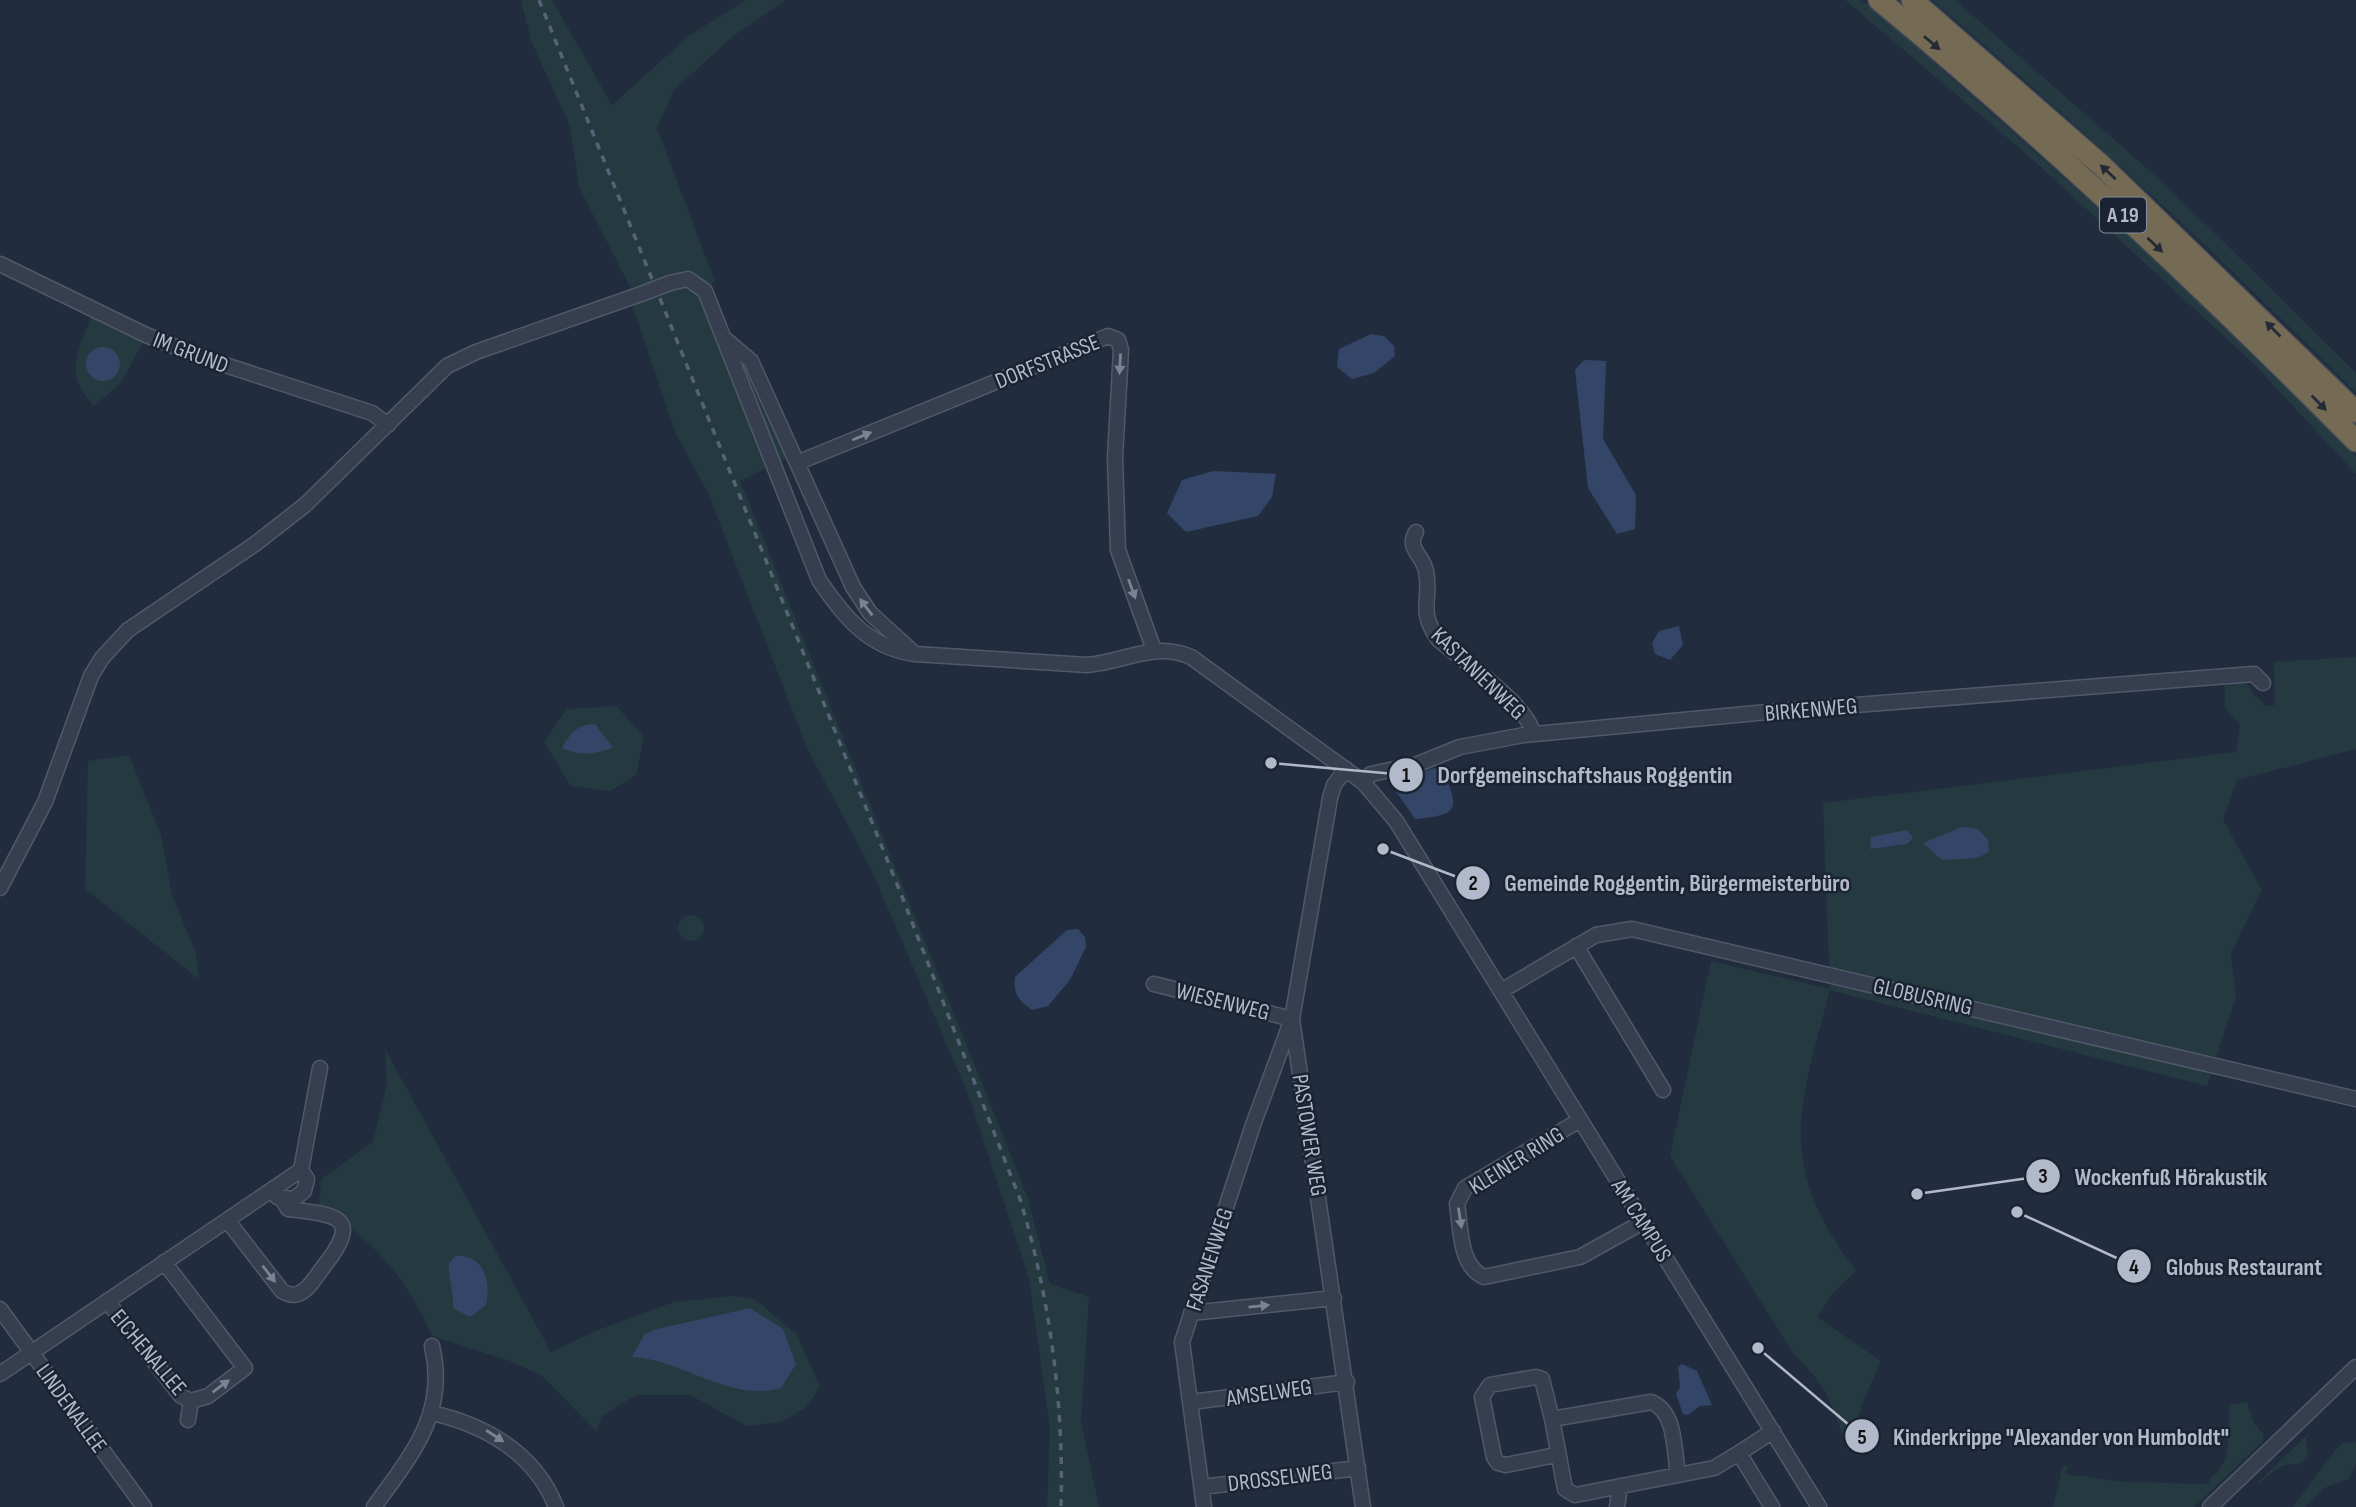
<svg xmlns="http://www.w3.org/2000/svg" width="2356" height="1507" font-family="'Sofia Sans Condensed',sans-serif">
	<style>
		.green { fill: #243a40 }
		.water { fill: #344667 }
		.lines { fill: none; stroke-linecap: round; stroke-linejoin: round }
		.minor-casing { stroke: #515969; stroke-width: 17 }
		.highway-casing { stroke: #3e4656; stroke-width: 24 }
		.minor { stroke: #363e4f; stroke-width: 14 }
		.highway { stroke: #756a53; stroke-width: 21 }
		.rail { stroke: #586276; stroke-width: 3.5; stroke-dasharray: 7 7; stroke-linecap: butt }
		.minor-bridge-casing { stroke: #515969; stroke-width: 17; stroke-linecap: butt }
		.minor-bridge { stroke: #363e4f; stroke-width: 14 }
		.oneway { fill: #242a36 }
		.oneway2 { fill: #7a8293 }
		.labels { text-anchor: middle; stroke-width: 5; stroke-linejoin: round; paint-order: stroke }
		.shield { fill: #1b2333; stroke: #858c9d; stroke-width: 2 }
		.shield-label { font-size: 21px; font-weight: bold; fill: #b2b9ca }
		.street-label { font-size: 23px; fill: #b2b9ca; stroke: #1b2333 }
		.leader { fill: none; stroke: #b2b9ca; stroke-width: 2.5 }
		.callout-dot { fill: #b2b9ca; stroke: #1b2333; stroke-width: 2.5 }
		.mark-label { font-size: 21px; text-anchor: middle; font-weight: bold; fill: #111 }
		.callout-label { font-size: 24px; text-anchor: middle; font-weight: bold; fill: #b2b9ca; stroke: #1b2333; stroke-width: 5; stroke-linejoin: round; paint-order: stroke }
	</style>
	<rect width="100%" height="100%" fill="#222c3f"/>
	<!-- green -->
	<path class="green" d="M521 0H552L612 105 690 35 746 0H786L732 37 674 90 657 128 715 282 698 293 728 354 740 352 793 455 740 481 1028 1198 1050 1284 1089 1297 1081 1422 1099 1507H1047L1050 1429 1029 1278 970 1099 871 869 807 748 708 493 675 432 633 307 643 298 640 289 630 287 579 187 570 126 532 43Z
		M1845 0H1861L1878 13 2152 256 2356 456V474L2254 364 2031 158Z
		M1932 0H1955L2168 187 2356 373V393C2220 256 2079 125 1932 0Z
		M93 311 145 338 121 383 94 406C61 372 80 350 93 311Z
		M2356 657V749L2237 780 2223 820 2262 890 2231 953 2236 996 2207 1086 1830 990C1799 1109 1775 1164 1856 1271L1834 1292 1817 1317 1881 1361 1863 1402 1847 1452C1836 1411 1827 1384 1794 1355L1670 1156 1711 961 1830 989 1823 803 2236 752 2240 725 2225 709V682L2245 680 2252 693 2266 706 2275 705 2274 662Z
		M616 706 644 736 636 775 610 791 571 786 544 742 567 709Z
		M129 755 161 835 172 895 196 953 199 979 85 889 88 761Z
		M678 928a13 13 0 1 1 26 0a13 13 0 1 1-26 0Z
		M385 1049 551 1352 598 1330 674 1302 734 1296 756 1300 797 1335 820 1387 805 1408 781 1422 747 1426 690 1395H636L602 1416 596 1431 542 1376 513 1362 432 1336C409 1281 371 1236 319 1207L321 1179 373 1142 387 1084Z
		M2247 1402 2253 1421 2263 1434V1441L2194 1507H2053L2063 1465 2068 1466 2066 1474 2125 1482 2210 1484V1478C2234 1464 2228 1430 2229 1405Z
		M2310 1432 2306 1440 2308 1457 2298 1465C2276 1461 2273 1477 2255 1485Z
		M2356 1442V1464L2348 1479 2326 1487 2305 1507H2293C2310 1486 2323 1463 2342 1443Z"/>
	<!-- water -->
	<path class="water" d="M1371 334 1384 336 1394 346 1395 356 1374 373 1352 379 1337 367 1339 349Z
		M86 364a17 17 0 1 1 34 0a17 17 0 1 1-34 0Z
		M1584 360 1606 361 1603 439 1636 495 1635 529 1617 534 1588 488 1575 370Z
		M1213 471 1276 474 1272 497 1258 516 1186 532 1167 513 1182 480Z
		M1679 626 1683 645 1670 660 1655 654 1652 643 1659 631Z
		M595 724 613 748C596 754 578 757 562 748 571 732 577 725 595 724Z
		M1435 768 1443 771C1460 810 1459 815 1415 819L1393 787 1395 780Z
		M1962 827 1978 829 1988 840 1989 852 1977 858 1942 860 1923 843Z
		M1907 830 1913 838 1907 844 1870 849 1871 837Z
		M1078 929 1085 937 1086 947 1070 980 1048 1006 1032 1010C1018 1000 1013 994 1015 977L1067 930Z
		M456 1256C485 1254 491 1283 486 1305L470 1317 453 1308C454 1292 448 1279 449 1263Z
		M750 1308 783 1329 796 1364 781 1388C730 1403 682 1359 632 1357L644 1335 653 1330Z
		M1682 1364 1697 1371 1712 1405 1700 1406 1688 1415 1683 1414 1676 1394 1680 1387 1678 1367Z"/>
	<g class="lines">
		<!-- minor casing -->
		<g class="minor-casing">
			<path id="minor" d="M0 264 146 335 201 357 372 413 388 425
				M670 283 688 279 705 291 819 580C844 617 869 648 915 654L1087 665C1125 662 1154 641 1191 657L1363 782 1396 821 1819 1507
				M725 339 751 361 853 587 870 613 915 654
				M799 462 1108 336 1118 340 1121 350 1115 457 1118 550 1154 650
				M1416 532C1406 549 1423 555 1426 571 1432 600 1417 609 1438 639 1460 659 1530 706 1533 734
				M1346 769 1334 785 1330 798 1292 1019 1363 1507
				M1363 782 1371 774 1418 764 1460 747 1524 735 1778 711 2254 674 2263 683
				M0 888 45 802 91 676 102 658 128 630 255 544 305 505 447 366 476 352 641 294
				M1576 946 1663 1090
				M1154 984 1292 1019 1253 1125 1182 1342 1204 1507
				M1501 991 1596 935 1632 929 2356 1099
				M1580 1120 1465 1188 1457 1204C1461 1228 1459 1266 1484 1277L1580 1257 1643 1222
				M277 1197 294 1199 304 1191 307 1179 301 1170
				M227 1220 282 1291C287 1294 292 1296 298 1294 309 1290 317 1275 324 1266 363 1216 337 1215 288 1209L282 1199
				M107 1301 181 1396 191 1401 208 1396 245 1368 164 1262
				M0 1309 144 1507
				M1191 1313 1334 1298
				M0 1374 301 1170 320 1068
				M1191 1402 1347 1382
				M432 1413C485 1425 535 1453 556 1507
				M1552 1419 1542 1379 1536 1377 1490 1385 1482 1397 1494 1457 1498 1463 1506 1465 1556 1455
				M188 1420 191 1401
				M1739 1453 1773 1431
				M1678 1475C1674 1450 1676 1411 1651 1402L1552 1419 1565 1489 1575 1495 1714 1468 1739 1453 1772 1507
				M1202 1487 1358 1468
				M374 1507C411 1455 448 1414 432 1346
				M1617 1507 1620 1486
				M2210 1507 2356 1367"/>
		</g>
		<!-- highway casing -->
		<g class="highway-casing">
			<path id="highway" d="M1879 0C2046 138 2203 287 2356 441
				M1912 0 2101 165 2356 412"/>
		</g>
		<!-- minor -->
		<use href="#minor" class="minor"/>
		<!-- highway -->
		<use href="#highway" class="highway"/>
		<!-- rail -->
		<path class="rail" d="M539 0 901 894 1020 1199C1050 1298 1064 1404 1061 1507"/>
		<!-- minor-bridge casing -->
		<g class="minor-bridge-casing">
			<path id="minor-bridge" d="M641 294 670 283"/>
		</g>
		<!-- minor-bridge -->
		<use href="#minor-bridge" class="minor-bridge"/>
	</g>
	<!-- one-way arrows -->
	<defs><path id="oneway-solid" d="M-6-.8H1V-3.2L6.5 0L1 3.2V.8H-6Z" transform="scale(1.75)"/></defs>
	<g class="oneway">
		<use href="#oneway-solid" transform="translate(1932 43) rotate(40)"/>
		<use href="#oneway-solid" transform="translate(2108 172) rotate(-137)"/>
		<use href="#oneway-solid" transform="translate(2155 245) rotate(43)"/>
		<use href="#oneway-solid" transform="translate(2273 329) rotate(-135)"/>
		<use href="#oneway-solid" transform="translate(2319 403) rotate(45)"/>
	</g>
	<g class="oneway2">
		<use href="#oneway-solid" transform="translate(1120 364) rotate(93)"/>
		<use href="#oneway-solid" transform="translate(862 436) rotate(-22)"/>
		<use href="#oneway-solid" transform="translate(1132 589) rotate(70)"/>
		<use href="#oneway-solid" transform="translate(866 607) rotate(-127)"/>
		<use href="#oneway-solid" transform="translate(1460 1218) rotate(81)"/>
		<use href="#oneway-solid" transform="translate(269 1274) rotate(52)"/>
		<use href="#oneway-solid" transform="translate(1259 1306) rotate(-6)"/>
		<use href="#oneway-solid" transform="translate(221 1386) rotate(-37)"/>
		<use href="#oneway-solid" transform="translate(495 1436) rotate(33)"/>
	</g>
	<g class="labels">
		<!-- shield labels -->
		<rect class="shield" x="2100" y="197.5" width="46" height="35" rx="5"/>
		<g class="shield-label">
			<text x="2123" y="222">A 19</text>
		</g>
		<!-- street labels -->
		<g class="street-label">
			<text transform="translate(191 352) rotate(21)" y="8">IM GRUND</text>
			<text transform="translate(1047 361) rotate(-22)" y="8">DORFSTRASSE</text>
			<text transform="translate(1479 673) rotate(44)" y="8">KASTANIENWEG</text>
			<text transform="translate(1811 709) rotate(-5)" y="8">BIRKENWEG</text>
			<text transform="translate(1923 996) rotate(13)" y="8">GLOBUSRING</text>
			<text transform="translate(1223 1001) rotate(14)" y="8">WIESENWEG</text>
			<text transform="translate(1310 1135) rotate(81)" y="8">PASTOWER WEG</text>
			<text transform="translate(1516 1160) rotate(-32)" y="8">KLEINER RING</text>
			<text transform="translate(1642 1220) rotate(58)" y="8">AM CAMPUS</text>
			<text transform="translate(1209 1259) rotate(-72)" y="8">FASANENWEG</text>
			<text transform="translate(149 1352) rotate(50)" y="8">EICHENALLEE</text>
			<text transform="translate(1269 1392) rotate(-8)" y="8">AMSELWEG</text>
			<text transform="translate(72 1408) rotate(54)" y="8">LINDENALLEE</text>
			<text transform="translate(1280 1477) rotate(-7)" y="8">DROSSELWEG</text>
		</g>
	</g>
	<!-- callouts -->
	<path class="leader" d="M1271 763L1406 775M1383 849L1473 883M1917 1194L2043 1176M2017 1212L2134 1266M1758 1348L1862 1436"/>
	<g class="callout-dot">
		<circle cx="1271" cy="763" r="7"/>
		<circle cx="1383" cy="849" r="7"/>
		<circle cx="1917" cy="1194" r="7"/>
		<circle cx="2017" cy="1212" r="7"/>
		<circle cx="1758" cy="1348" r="7"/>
		<circle cx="1406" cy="775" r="18"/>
		<circle cx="1473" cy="883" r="18"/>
		<circle cx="2043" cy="1176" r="18"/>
		<circle cx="2134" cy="1266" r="18"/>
		<circle cx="1862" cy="1436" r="18"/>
	</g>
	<g class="mark-label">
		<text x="1406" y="782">1</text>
		<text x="1473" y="890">2</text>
		<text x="2043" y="1183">3</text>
		<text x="2134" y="1274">4</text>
		<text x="1862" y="1444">5</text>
	</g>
	<g class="callout-label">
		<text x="1585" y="783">Dorfgemeinschaftshaus Roggentin</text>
		<text x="1677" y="891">Gemeinde Roggentin, Bürgermeisterbüro</text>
		<text x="2171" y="1185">Wockenfuß Hörakustik</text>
		<text x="2244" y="1275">Globus Restaurant</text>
		<text x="2061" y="1445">Kinderkrippe "Alexander von Humboldt"</text>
	</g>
</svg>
